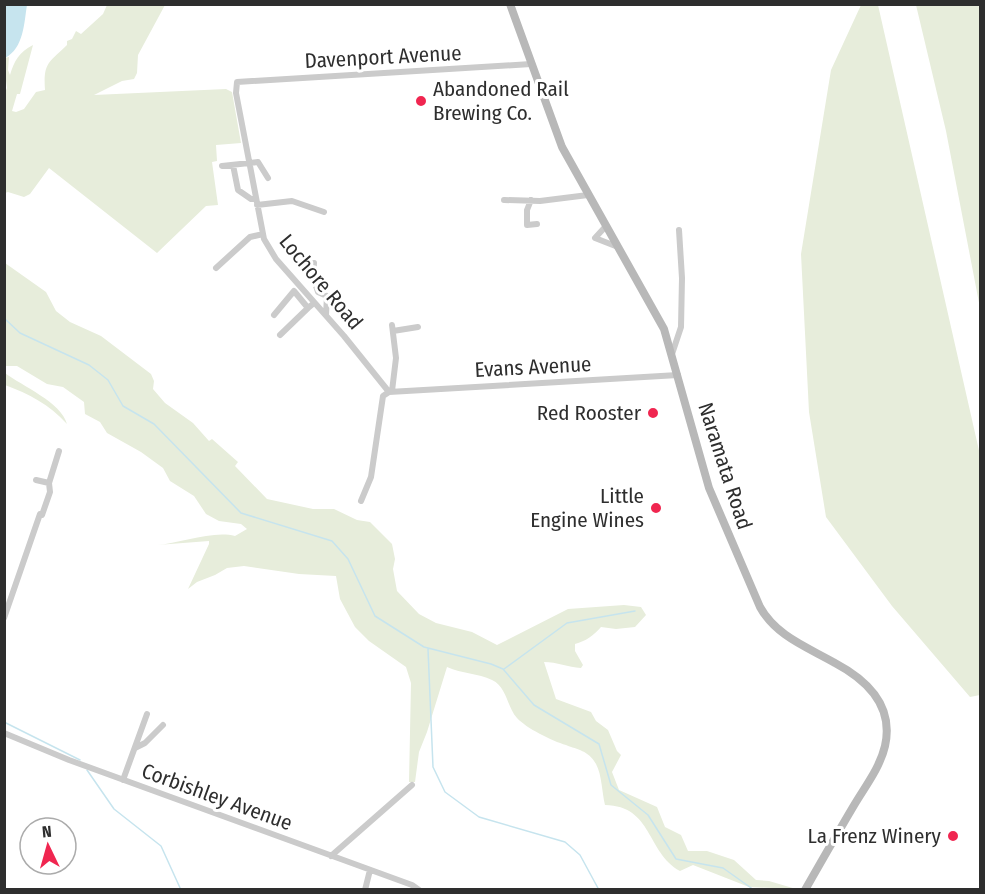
<svg xmlns="http://www.w3.org/2000/svg" width="985" height="894" font-family="'Fira Sans Condensed',sans-serif">
	<style>
		.green { fill: #e7eddb }
		.water { fill: #c6e4ee }
		.lines { fill: none; stroke-linecap: round; stroke-linejoin: round }
		.stream { stroke: #c6e4ee; stroke-width: 1.5 }
		.minor { stroke: #cbcbcb; stroke-width: 6 }
		.secondary { stroke: #b8b8b8; stroke-width: 8 }
		.poi-dot { fill: #f02650; stroke: #fff; stroke-width: 2 }
		.labels { text-anchor: middle; stroke-width: 6; stroke-linejoin: round; paint-order: stroke }
		.street-label { font-size: 21px; fill: #2e2e2e; stroke: #fff }
		.poi-label { font-size: 21px; fill: #2e2e2e; stroke: #fff; text-anchor: end }
	</style>
	<rect width="100%" height="100%" fill="#fff"/>
	<!-- green -->
	<path class="green" d="M107 5H165L138 55 137 73 134 79 122 81 94 95 226 89 232 92 241 143 216 145 217 161 212 162 218 205 206 206 157 253 49 168 30 194 24 197 8 192 5 193 4 112C6 104 3 95 7 88L5 73V58L9 57 8 70 10 75C14 61 19 52 33 45L20 94H17L12 111 16 112 24 109 36 92 45 90C43 62 49 63 67 45V41L72 39 76 31 81 34 103 14Z
		M861 5H878L980 455V695L970 697 892 606 826 517 809 412 801 254 831 70Z
		M916 5H980V308L946 131Z
		M5 263 46 292 56 311 70 322 101 336 151 374 154 381 153 389 165 403 193 423 209 441 212 439 238 462 235 466 267 499 313 509H334L357 520 370 522 392 544 395 559 393 569 397 591 419 614 436 623 472 632 497 645 568 609 624 605 641 607 646 615 635 627 616 629 601 627C593 636 586 641 575 644V651L583 665 581 668C568 667 557 662 544 662L556 699 591 712 596 721 608 730 617 751 621 755 612 772 619 790 657 807 665 827 681 835 688 851H707L734 860 756 880 769 881 796 889 749 887 693 865 680 871C646 852 653 806 605 805 602 793 602 775 596 764 588 750 578 750 566 745 552 741 526 728 517 718 507 707 507 687 492 680 478 673 462 674 447 667L427 732 419 752 415 782H409L411 683 406 667 369 641 355 627 340 599 336 576 299 574 244 566 227 568 215 575 197 582 188 589 209 544V541L157 545C180 543 214 530 235 536L247 529 241 524 219 521 206 514 194 496 170 481 163 468 141 452 107 433 100 422 85 414 84 402 63 387 47 384 17 366H5Z
		M5 373C22 386 61 402 67 424 49 404 29 394 5 385Z"/>
	<!-- water -->
	<path class="water" d="M5 4 27 5C24 23 24 48 5 58V70Z"/>
	<g class="lines">
		<!-- stream -->
		<path class="stream" d="M4 318 20 333 89 365 108 380 123 406 154 424 241 513 332 541 348 559 375 616 424 647 491 664 503 669 534 705 599 744 611 785 648 815 676 859 723 868 754 890
			M428 649 433 767 445 792 479 817 565 842 580 855 599 890
			M504 669 567 623 635 611
			M4 722 80 760
			M87 770 114 809 161 846 181 890"/>
		<!-- minor -->
		<path class="minor" d="M233 165 238 190 251 199H256
			M222 166 258 162 268 178
			M504 200 540 201 588 195
			M531 200 527 210V225L537 224
			M257 205 292 201 324 212
			M606 226 595 238 618 247
			M314 263C313 274 314 282 318 292L327 296 326 315
			M216 268 250 237 263 234
			M274 315 294 291 308 308 314 303
			M393 331 418 327
			M280 335 308 308
			M672 354 681 327 682 278 679 230
			M392 391 396 358 392 325
			M389 392 678 375
			M36 480 49 483 50 492 42 515
			M49 483 59 451
			M361 501 371 477 383 396 389 392 344 336 276 259 264 239 236 93 237 82 531 64
			M4 618 40 514
			M4 733 69 760 412 885 419 890
			M135 748 145 743 163 725
			M123 780 147 714
			M331 856 412 785
			M365 890 370 870"/>
		<!-- secondary -->
		<path class="secondary" d="M510 4 562 147 664 329 709 488 760 607C776 636 807 647 835 663 867 680 894 706 885 746 880 768 864 788 853 807 837 834 821 862 805 890"/>
	</g>
	<!-- markers -->
	<g class="poi-dot">
		<circle cx="421" cy="101" r="6"/>
		<circle cx="653" cy="413" r="6"/>
		<circle cx="656" cy="508" r="6"/>
		<circle cx="953" cy="836" r="6"/>
	</g>
	<g class="labels">
		<!-- street labels -->
		<g class="street-label">
			<text transform="translate(383 57) rotate(-3)" y="7">Davenport Avenue</text>
			<text transform="translate(321 282) rotate(50)" y="7">Lochore Road</text>
			<text transform="translate(533 367) rotate(-3)" y="7">Evans Avenue</text>
			<text transform="translate(725 466) rotate(72)" y="7">Naramata Road</text>
			<text transform="translate(217 797) rotate(20)" y="7">Corbishley Avenue</text>
		</g>
		<!-- poi labels -->
		<g class="poi-label">
			<text x="433" y="96" text-anchor="start">Abandoned Rail<tspan x="433" dy="24">Brewing Co.</tspan></text>
			<text x="641" y="420">Red Rooster</text>
			<text x="644" y="503">Little<tspan x="644" dy="24">Engine Wines</tspan></text>
			<text x="941" y="843">La Frenz Winery</text>
		</g>
	</g>
	<!-- border -->
	<rect width="985" height="894" fill="none" stroke="#2e2e2e" stroke-width="12"/>
	<!-- north arrow -->
	<g transform="translate(48 846) rotate(355)"><circle r="28" fill="#ffffff" stroke="#ababab" stroke-width="1.5"/>
	<path d="M0-4.5L10 22L0 15L-10 22Z" fill="#f02650"/>
	<text y="-9" font-size="16" font-weight="bold" text-anchor="middle" fill="#2e2e2e">N</text>
	</g>
</svg>
